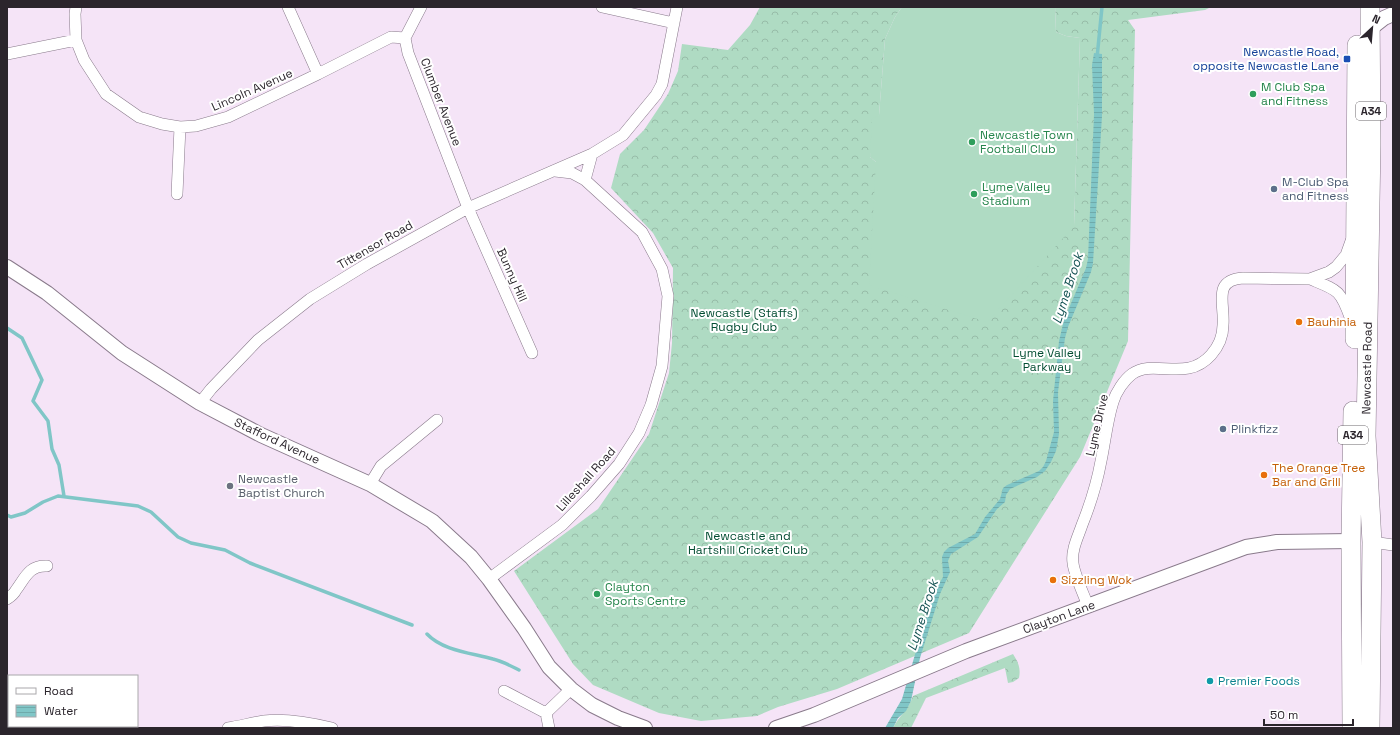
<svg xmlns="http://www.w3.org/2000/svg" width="1400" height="735" font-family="'Space Grotesk',sans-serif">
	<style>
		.forest { fill: url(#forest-crowns) }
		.pitch { fill: #afdbc3 }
		.water { fill: url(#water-rules) }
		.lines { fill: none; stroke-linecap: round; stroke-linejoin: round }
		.stream { stroke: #80c6c7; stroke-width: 3.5 }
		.minor-casing { stroke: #897a8b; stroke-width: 12 }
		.tertiary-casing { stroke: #897a8b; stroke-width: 16 }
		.trunk-casing { stroke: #897a8b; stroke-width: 20 }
		.minor { stroke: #fff; stroke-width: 11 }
		.tertiary { stroke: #fff; stroke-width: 14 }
		.trunk { stroke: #fff; stroke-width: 19 }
		.transit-dot { fill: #1a4fb4; stroke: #fff; stroke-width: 1.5 }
		.leisure-dot { fill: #2e9e5b; stroke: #fff; stroke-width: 1.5 }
		.service-dot { fill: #5c6f8a; stroke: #fff; stroke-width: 1.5 }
		.food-dot { fill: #e8710a; stroke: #fff; stroke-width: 1.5 }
		.worship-dot { fill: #6b7280; stroke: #fff; stroke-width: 1.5 }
		.culture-dot { fill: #0f9aa8; stroke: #fff; stroke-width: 1.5 }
		.labels { text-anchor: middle; stroke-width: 4; stroke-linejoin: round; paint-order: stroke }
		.shield { fill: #fff; stroke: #6b666b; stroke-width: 1 }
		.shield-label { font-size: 11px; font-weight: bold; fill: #2b252c }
		.transit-label { font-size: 12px; fill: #164399; stroke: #fff; text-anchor: end }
		.leisure-label { font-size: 12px; fill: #27864d; stroke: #fff; text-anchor: start }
		.street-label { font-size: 12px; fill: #2b252c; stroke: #fff }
		.service-label { font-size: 12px; fill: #4e5e75; stroke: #fff; text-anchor: start }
		.park-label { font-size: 12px; fill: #034d32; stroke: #fff }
		.food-label { font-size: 12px; fill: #c56008; stroke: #fff; text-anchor: start }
		.worship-label { font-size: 12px; fill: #5b616d; stroke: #fff; text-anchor: start }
		.culture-label { font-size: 12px; fill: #0d838f; stroke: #fff; text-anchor: start }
		.water-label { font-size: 13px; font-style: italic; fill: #125152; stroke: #fff }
	</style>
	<defs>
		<pattern id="forest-crowns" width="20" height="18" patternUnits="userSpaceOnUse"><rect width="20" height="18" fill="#afdbc3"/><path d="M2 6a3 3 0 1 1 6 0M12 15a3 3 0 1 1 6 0" fill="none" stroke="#97bca8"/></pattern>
		<pattern id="water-rules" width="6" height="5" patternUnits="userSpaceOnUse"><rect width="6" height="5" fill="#80c6c7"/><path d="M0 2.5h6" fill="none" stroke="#6faaab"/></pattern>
	</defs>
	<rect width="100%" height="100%" fill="#f5e4f7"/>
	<!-- forest -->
	<path class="forest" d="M760 7H902L895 17 885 39 879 115 870 157 876 162 1074 226 1080 38 1066 36 1056 32 1055 7H1211L1205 10 1128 20 1135 30 1128 341 1080 457 969 633 837 689 778 707 757 716 701 721 659 713 593 685 573 664 514 571 598 509 649 434 669 373 672 343 673 268 653 233 611 188 620 154 644 130 668 94 678 71 682 44 728 50 750 25Z
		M1013 654C1018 662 1021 668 1019 678L1013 682 1008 683 1005 668 926 698 911 728H893C899 716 909 709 913 696Z"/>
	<!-- pitch -->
	<path class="pitch" d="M902 7H1055L1056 32 1066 36 1080 38 1074 226 987 322 869 285 876 162 870 157 872 119 879 115 885 39 895 17Z"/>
	<!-- water -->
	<path class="water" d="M1094 53 1102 54V116L1093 263 1091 272 1068 327 1065 338 1058 392 1059 434 1056 451 1051 462 1045 471 1037 477 1010 489 1006 495 1005 502 997 509 978 537 951 554 948 561 950 572 940 594 920 658 911 701 906 711 898 718 893 728H885L902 699 928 610 936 589 943 577 942 557 944 552 948 548 975 534 985 517 1000 499 1003 488 1007 485 1039 471 1043 467 1046 461 1054 432 1053 401 1059 341 1064 320 1086 268 1088 259 1094 114 1092 65Z"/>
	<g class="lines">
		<!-- stream -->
		<path class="stream" d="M1097 58 1102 7
			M7 328 22 338 42 380 33 401 48 421 52 449 59 465 64 496
			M7 515 11 517 25 513 43 502 58 496 138 506 151 512 178 537 191 543 225 550 250 563 412 625
			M427 634C443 651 472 653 493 659 502 661 511 666 519 670"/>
		<!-- minor casing -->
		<g class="minor-casing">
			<path id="minor" d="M76 7 75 14 76 40 84 60 106 94 139 117 162 124 180 127 196 126 228 117 318 74 391 37 405 38
				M288 7 318 74
				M421 7 405 38 408 53 468 208 532 353
				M602 7 674 23
				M7 54 76 40
				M585 180 592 154
				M177 194 180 127
				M1310 279C1337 290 1340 289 1350 317
				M200 403 211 389 258 340 310 299 367 264 468 208 592 154 623 135 656 95 662 84 677 7
				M370 484 381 466 437 420
				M1372 542 1393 545
				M489 579 562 525 591 496 619 464 639 433 651 405 662 366 668 296 662 269 642 232 585 180 572 173 555 171
				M7 599C10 597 14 594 16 590 25 578 29 565 47 566
				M1088 606C1084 595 1074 574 1073 563 1071 550 1078 537 1082 525 1090 505 1097 483 1101 461 1105 442 1107 421 1113 402 1116 392 1124 380 1132 374 1154 358 1186 383 1211 355 1219 346 1223 336 1223 325 1225 304 1212 280 1243 278L1310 279 1329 272 1336 267 1346 255 1351 241
				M504 691 546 713 571 689
				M546 713 549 728
				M7 715 9 716
				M32 726 37 728
				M228 728C240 726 252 723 264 721 286 718 311 723 332 728"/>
		</g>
		<!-- tertiary casing -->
		<g class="tertiary-casing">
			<path id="tertiary" d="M1370 29 1384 18 1393 14
				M7 267 47 293 122 353 200 403 261 435 370 484 432 521 471 557 489 579 524 628 549 667 571 689 592 705 618 718 645 728
				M776 728 814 715 966 651 1246 547 1277 542 1351 541"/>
		</g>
		<!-- trunk casing -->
		<g class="trunk-casing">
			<path id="trunk" d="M1355 339 1357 45
				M1352 728 1351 541 1353 411
				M1370 728 1372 542 1366 436 1371 144 1370 7"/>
		</g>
		<!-- minor -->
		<use href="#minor" class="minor"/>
		<!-- tertiary -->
		<use href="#tertiary" class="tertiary"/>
		<!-- trunk -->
		<use href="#trunk" class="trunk"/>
	</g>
	<!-- markers -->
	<rect class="transit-dot" x="1343" y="55" width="8" height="8" rx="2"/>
	<g class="leisure-dot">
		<circle cx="1253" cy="94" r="4"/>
		<circle cx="972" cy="142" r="4"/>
		<circle cx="974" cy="194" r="4"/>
		<circle cx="597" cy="594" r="4"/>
	</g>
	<g class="service-dot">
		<circle cx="1274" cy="189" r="4"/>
		<circle cx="1223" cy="429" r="4"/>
	</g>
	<g class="food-dot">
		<circle cx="1299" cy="322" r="4"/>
		<circle cx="1264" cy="475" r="4"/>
		<circle cx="1053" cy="580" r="4"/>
	</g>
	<circle class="worship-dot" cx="230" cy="486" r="4"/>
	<circle class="culture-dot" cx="1210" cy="681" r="4"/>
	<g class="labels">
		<!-- shield labels -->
		<g class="shield">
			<rect x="1356" y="102" width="30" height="18" rx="3"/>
			<rect x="1338" y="426" width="30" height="18" rx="3"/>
		</g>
		<g class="shield-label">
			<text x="1371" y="115">A34</text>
			<text x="1353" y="439">A34</text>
		</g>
		<!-- transit labels -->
		<g class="transit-label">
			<text x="1339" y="56">Newcastle Road,<tspan x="1339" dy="14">opposite Newcastle Lane</tspan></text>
		</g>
		<!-- leisure labels -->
		<g class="leisure-label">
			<text x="1261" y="91">M Club Spa<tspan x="1261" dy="14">and Fitness</tspan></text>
			<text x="980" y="139">Newcastle Town<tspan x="980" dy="14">Football Club</tspan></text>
			<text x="982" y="191">Lyme Valley<tspan x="982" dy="14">Stadium</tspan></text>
			<text x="605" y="591">Clayton<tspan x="605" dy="14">Sports Centre</tspan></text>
		</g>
		<!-- street labels -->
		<g class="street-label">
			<text transform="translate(252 90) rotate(-24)" y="4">Lincoln Avenue</text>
			<text transform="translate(441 102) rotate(69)" y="4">Clumber Avenue</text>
			<text transform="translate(375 245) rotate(-30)" y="4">Tittensor Road</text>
			<text transform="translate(512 275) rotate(66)" y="4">Bunny Hill</text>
			<text transform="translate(1367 368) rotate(-89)" y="4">Newcastle Road</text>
			<text transform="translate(1097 425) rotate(-77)" y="4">Lyme Drive</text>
			<text transform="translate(277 441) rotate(25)" y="4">Stafford Avenue</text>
			<text transform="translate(586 479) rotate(-48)" y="4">Lilleshall Road</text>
			<text transform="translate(1059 617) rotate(-20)" y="4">Clayton Lane</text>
		</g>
		<!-- service labels -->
		<g class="service-label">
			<text x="1282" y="186">M-Club Spa<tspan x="1282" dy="14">and Fitness</tspan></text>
			<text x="1231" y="433">Plinkfizz</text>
		</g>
		<!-- park labels -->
		<g class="park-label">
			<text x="744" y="317">Newcastle (Staffs)<tspan x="744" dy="14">Rugby Club</tspan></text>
			<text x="1047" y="357">Lyme Valley<tspan x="1047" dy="14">Parkway</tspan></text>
			<text x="748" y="540">Newcastle and<tspan x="748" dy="14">Hartshill Cricket Club</tspan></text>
		</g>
		<!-- food labels -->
		<g class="food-label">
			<text x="1307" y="326">Bauhinia</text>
			<text x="1272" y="472">The Orange Tree<tspan x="1272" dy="14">Bar and Grill</tspan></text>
			<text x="1061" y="584">Sizzling Wok</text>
		</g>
		<!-- worship labels -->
		<g class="worship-label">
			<text x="238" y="483">Newcastle<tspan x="238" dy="14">Baptist Church</tspan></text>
		</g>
		<!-- culture labels -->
		<g class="culture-label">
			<text x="1218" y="685">Premier Foods</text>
		</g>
		<!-- water labels -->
		<g class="water-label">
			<text transform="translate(1067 288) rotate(-72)" y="5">Lyme Brook</text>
			<text transform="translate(922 615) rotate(-72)" y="5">Lyme Brook</text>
		</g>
	</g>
	<!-- border -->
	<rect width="1400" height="735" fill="none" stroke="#2b252c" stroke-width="16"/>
	<!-- legend -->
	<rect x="8" y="675" width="130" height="52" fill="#ffffff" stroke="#aaa8ab"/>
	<rect x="16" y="688" width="20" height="6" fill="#ffffff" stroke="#aaa8ab"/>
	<text x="44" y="695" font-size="12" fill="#2b252c">Road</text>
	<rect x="16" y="705" width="20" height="12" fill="url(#water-rules)" stroke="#aaa8ab"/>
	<text x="44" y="715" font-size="12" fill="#2b252c">Water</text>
	<!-- north arrow -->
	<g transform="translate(1372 28) rotate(26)" stroke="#ffffff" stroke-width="3" paint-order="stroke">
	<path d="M0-3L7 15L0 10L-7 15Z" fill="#2b252c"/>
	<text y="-6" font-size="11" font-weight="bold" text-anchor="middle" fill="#2b252c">N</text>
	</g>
	<!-- scale -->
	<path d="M1264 719v6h89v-6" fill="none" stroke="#2b252c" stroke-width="2"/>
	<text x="1270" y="719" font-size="12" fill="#2b252c" stroke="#ffffff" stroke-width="3" paint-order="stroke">50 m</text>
</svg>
